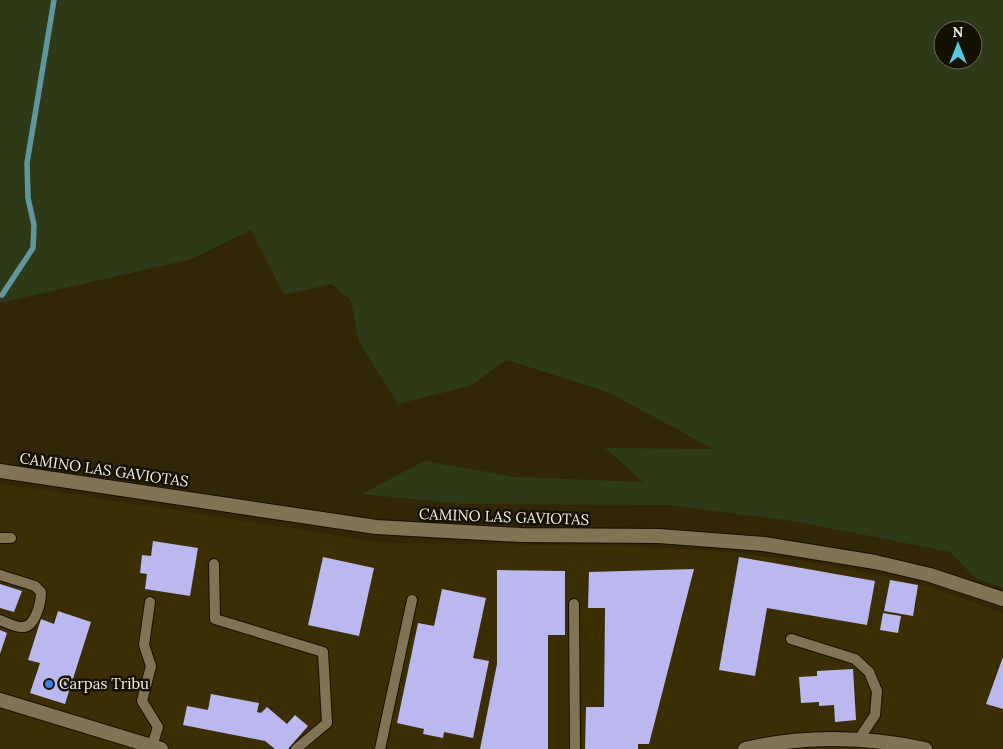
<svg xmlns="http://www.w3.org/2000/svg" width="1003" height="749" font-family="Lora,serif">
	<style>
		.built { fill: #3c2e04 }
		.green { fill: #2e3a17; fill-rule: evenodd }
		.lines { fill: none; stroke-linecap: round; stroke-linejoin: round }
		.stream { stroke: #61969f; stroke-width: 5.5 }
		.building { fill: #bbb7ef }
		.service-casing { stroke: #170f00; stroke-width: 12 }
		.minor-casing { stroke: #170f00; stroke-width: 16 }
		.tertiary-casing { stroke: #170f00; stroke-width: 16 }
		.service { stroke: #817454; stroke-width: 10 }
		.minor { stroke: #817454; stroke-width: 14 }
		.tertiary { stroke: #817454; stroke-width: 14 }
		.shop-dot { fill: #3f7fe0; stroke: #151004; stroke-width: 2 }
		.labels { text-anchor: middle; stroke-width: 5; stroke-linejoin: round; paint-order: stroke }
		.street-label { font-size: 15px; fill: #f8f1e0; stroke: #151004 }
		.poi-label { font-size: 15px; fill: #f8f1e0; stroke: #151004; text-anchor: start }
	</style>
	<rect width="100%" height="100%" fill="#312606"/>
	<!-- built -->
	<path class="built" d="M0 483 386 543 624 546 733 552 835 566 928 586 1003 613V749H0Z"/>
	<!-- green -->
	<path class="green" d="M0 0H1003V588L975 578 950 552 799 522 670 505 464 504 362 494 424 461 515 477 643 482 605 448 713 449 610 393 507 360 470 386 398 404 359 342 351 300 331 284 284 295 251 230 192 259 0 303ZM943 30H973V60H943Z"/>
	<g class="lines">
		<!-- stream -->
		<path class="stream" d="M2 295 33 248 34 225 28 198 27 163 54 0"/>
	</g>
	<!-- building -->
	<path class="building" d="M153 541 198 548 190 596 145 589 147 574 140 573 142 555 151 556Z
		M323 557 374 568 359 636 308 625Z
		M739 557 875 581 867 625 767 608 755 676 719 670Z
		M694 569 649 744H638V749H585L586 707H604L605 608H588L589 572Z
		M497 570 565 571V635H548V749H480L497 664Z
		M890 580 918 585 913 616 884 611Z
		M0 584 22 591 14 612 0 608Z
		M442 589 486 598 473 658 489 661 473 738 444 732 443 738 423 734 424 729 397 723 418 623 434 626Z
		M58 611 91 622 65 704 30 693 40 663 28 660 41 619 54 624Z
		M883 613 901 616 898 633 880 630Z
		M0 630 7 633 0 654Z
		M1003 657V709L986 704Z
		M853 669 856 720 835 722 834 705 819 706V702L801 703 799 677 817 676V671Z
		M211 694 259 703 257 712 261 713 267 707 287 724 295 715 308 726 288 749H275L265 741 183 725 187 706 208 710Z"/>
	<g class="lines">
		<!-- service casing -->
		<g class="service-casing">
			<path id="service" d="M0 538H11
				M214 564 215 619 323 652 327 723 296 749
				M0 575 35 586 41 592C41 602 36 625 24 627 17 628 7 623 0 620
				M150 602 144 645 151 666 142 701 158 727 152 746
				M574 604 575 749
				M791 639 855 659 869 672 877 691 875 715 859 739
				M380 749 412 600"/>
		</g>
		<!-- minor casing -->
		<g class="minor-casing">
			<path id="minor" d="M0 700 161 749
				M745 749C805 735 864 736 925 749"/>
		</g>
		<!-- tertiary casing -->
		<g class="tertiary-casing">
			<path id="tertiary" d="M0 471 376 527 521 535 659 536 764 544 875 562 930 575 1003 599"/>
		</g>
		<!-- service -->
		<use href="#service" class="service"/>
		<!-- minor -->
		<use href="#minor" class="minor"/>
		<!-- tertiary -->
		<use href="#tertiary" class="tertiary"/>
	</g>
	<!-- markers -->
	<circle class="shop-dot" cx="49" cy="684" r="5"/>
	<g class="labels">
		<!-- street labels -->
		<g class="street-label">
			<text transform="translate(104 470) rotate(8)" y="5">CAMINO LAS GAVIOTAS</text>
			<text transform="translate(504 517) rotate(2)" y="5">CAMINO LAS GAVIOTAS</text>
		</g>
		<!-- poi labels -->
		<g class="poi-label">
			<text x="59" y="689">Carpas Tribu</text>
		</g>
	</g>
	<!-- north arrow -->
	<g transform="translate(958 45)"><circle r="24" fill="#151004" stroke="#706a5c"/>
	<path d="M0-4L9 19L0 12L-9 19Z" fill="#55cade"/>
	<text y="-8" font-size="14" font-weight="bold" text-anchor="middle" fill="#f8f1e0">N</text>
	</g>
</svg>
